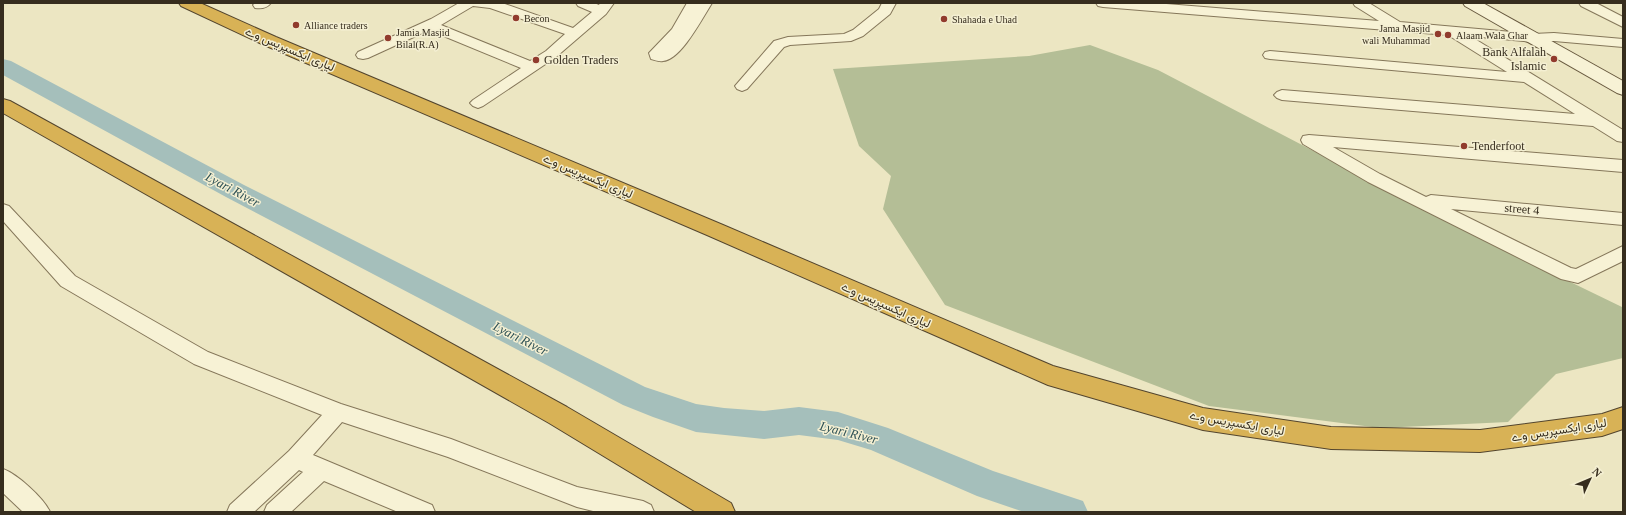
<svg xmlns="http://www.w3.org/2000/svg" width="1626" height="515" font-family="'Times New Roman',Vazirmatn,serif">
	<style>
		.cemetery { fill: #b4be96 }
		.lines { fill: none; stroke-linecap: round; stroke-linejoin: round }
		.river { fill: #a5bfbb; fill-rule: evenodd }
		.street-casing { stroke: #85775a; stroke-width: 2 }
		.secondary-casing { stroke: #67583e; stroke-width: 2 }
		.highway-casing { stroke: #53452e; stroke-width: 2 }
		.street { fill: #f7f2d5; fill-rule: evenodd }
		.secondary { fill: #f7f2d5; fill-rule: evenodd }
		.highway { fill: #d8b256; fill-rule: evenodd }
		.poi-dot { fill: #913b2d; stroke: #f4efd2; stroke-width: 1.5 }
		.labels { text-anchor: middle; stroke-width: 3; stroke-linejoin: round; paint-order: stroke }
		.far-poi-label { font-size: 10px; fill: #362d1e; stroke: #f4efd2; text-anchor: start }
		.street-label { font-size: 12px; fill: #362d1e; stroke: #f4efd2 }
		.poi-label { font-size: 12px; fill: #362d1e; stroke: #f4efd2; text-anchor: start }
		.water-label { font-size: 13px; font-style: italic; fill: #2e5155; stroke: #f4efd2 }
	</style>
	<rect width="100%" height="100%" fill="#ece6c2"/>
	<!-- cemetery -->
	<path class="cemetery" d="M1090 45 1158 70 1492 244 1622 307 1623 358 1556 374 1508 422 1380 428 1209 406 945 305 883 209 891 176 859 146 833 69 1029 56Z"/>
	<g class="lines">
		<!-- river -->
		<path class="river" d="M3 59 11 61 244 185 645 387 696 404 724 408 764 411 799 407 838 412 888 428 993 471 1083 501 1088 512H1024L977 496 871 450 838 440 799 435 764 439 696 432 653 417 623 405 226 197 3 75Z"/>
		<!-- street casing -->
		<g class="street-casing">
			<path id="street" d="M255 3H271C267 8 261 9 255 8L253 5Z
				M459 3H502L573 28 592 12 578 6 576 3H594L599 5 600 3H614L606 14 556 57 483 106 478 108 473 106 470 103 473 100 521 68 429 30 368 58 363 59 358 58 356 55 358 52 431 19ZM473 6 490 8 565 34 546 51 530 61 441 25Z
				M687 3H712C703 17 681 60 663 61 659 62 655 60 651 59L649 53 672 29Z
				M882 3H896L890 14 863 36 851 41 790 45 784 47 747 89 742 91 737 89 735 86 774 41 788 37 844 34 853 30 879 9Z
				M1096 3H1154L1379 21 1355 6 1353 3H1369L1400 22 1533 34 1554 33 1623 39V47L1554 41 1533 42 1470 36 1623 130V142L1617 141 1593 126 1282 100 1277 98 1274 95 1277 92 1282 90 1575 114 1524 82 1270 59 1265 58 1263 55 1265 52 1270 51 1507 72 1448 35 1103 7 1098 6Z
				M1579 3H1596L1623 17V27L1581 6Z
				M1309 135 1623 160V172L1333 147 1380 174 1426 197 1431 195 1623 213V225L1451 209 1571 268 1576 269 1623 246V261L1578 283 1561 279 1368 182 1303 144 1301 140 1303 136Z
				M3 204 9 206 75 276 208 352 341 404 451 439 577 487 643 501 651 505 654 512H597L577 507 448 457 342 422 313 455 432 505 435 512H398L324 481 291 512H264L267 505 303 472 299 470 254 512H227L230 505 289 451 322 415 194 364 61 286 3 221Z
				M3 469C17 474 44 498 50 512H23L3 493Z"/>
		</g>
		<!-- secondary casing -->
		<g class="secondary-casing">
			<path id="secondary" d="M1463 3H1483L1623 81V95L1617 93 1465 6Z"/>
		</g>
		<!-- highway casing -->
		<g class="highway-casing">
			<path id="highway" d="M179 3H200L276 37 723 225 1053 366 1203 408 1331 427 1480 430 1602 414 1623 407V429L1602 436 1480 452 1331 449 1203 430 1048 385 707 235 264 45 181 6Z
				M3 99 10 101 567 407 731 503 735 512H696L549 423 3 113Z"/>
		</g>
		<!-- street -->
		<use href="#street" class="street"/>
		<!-- secondary -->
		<use href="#secondary" class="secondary"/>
		<!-- highway -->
		<use href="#highway" class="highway"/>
	</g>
	<!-- markers -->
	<g class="poi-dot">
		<circle cx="516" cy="18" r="4"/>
		<circle cx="944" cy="19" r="4"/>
		<circle cx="296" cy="25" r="4"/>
		<circle cx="1438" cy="34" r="4"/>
		<circle cx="1448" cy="35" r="4"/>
		<circle cx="388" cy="38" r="4"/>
		<circle cx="1554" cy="59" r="4"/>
		<circle cx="536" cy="60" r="4"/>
		<circle cx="1464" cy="146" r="4"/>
	</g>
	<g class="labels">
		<!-- far-poi labels -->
		<g class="far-poi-label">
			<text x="524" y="22">Becon</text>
			<text x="952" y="23">Shahada e Uhad</text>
			<text x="304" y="29">Alliance traders</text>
			<text x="1430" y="32" text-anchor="end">Jama Masjid<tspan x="1430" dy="12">wali Muhammad</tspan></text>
			<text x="396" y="36">Jamia Masjid<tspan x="396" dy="12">Bilal(R.A)</tspan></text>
			<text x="1456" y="39">Alaam Wala Ghar</text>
		</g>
		<!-- street labels -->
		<g class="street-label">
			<text transform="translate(290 49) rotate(23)" y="4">لیاری ایکسپریس وے</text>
			<text transform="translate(588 176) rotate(23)" y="4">لیاری ایکسپریس وے</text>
			<text transform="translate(1522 209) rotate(5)" y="4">street 4</text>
			<text transform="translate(886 305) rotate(24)" y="4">لیاری ایکسپریس وے</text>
			<text transform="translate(1237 423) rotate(10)" y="4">لیاری ایکسپریس وے</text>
			<text transform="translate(1559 430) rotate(-9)" y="4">لیاری ایکسپریس وے</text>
		</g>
		<!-- poi labels -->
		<g class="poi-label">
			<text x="1546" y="56" text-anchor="end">Bank Alfalah<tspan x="1546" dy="14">Islamic</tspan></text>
			<text x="544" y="64">Golden Traders</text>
			<text x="1472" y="150">Tenderfoot</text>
		</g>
		<!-- water labels -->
		<g class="water-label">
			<text transform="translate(233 189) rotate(28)" y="5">Lyari River</text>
			<text transform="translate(521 338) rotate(27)" y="5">Lyari River</text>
			<text transform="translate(849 432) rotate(14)" y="5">Lyari River</text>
		</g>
	</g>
	<!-- border -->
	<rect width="1626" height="515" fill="none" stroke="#362d1e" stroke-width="8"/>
	<!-- north arrow -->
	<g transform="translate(1590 479) rotate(46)" stroke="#f4efd2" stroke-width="3" paint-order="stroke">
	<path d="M0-3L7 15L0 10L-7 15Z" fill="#362d1e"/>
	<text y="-6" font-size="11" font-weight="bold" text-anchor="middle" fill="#362d1e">N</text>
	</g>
</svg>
